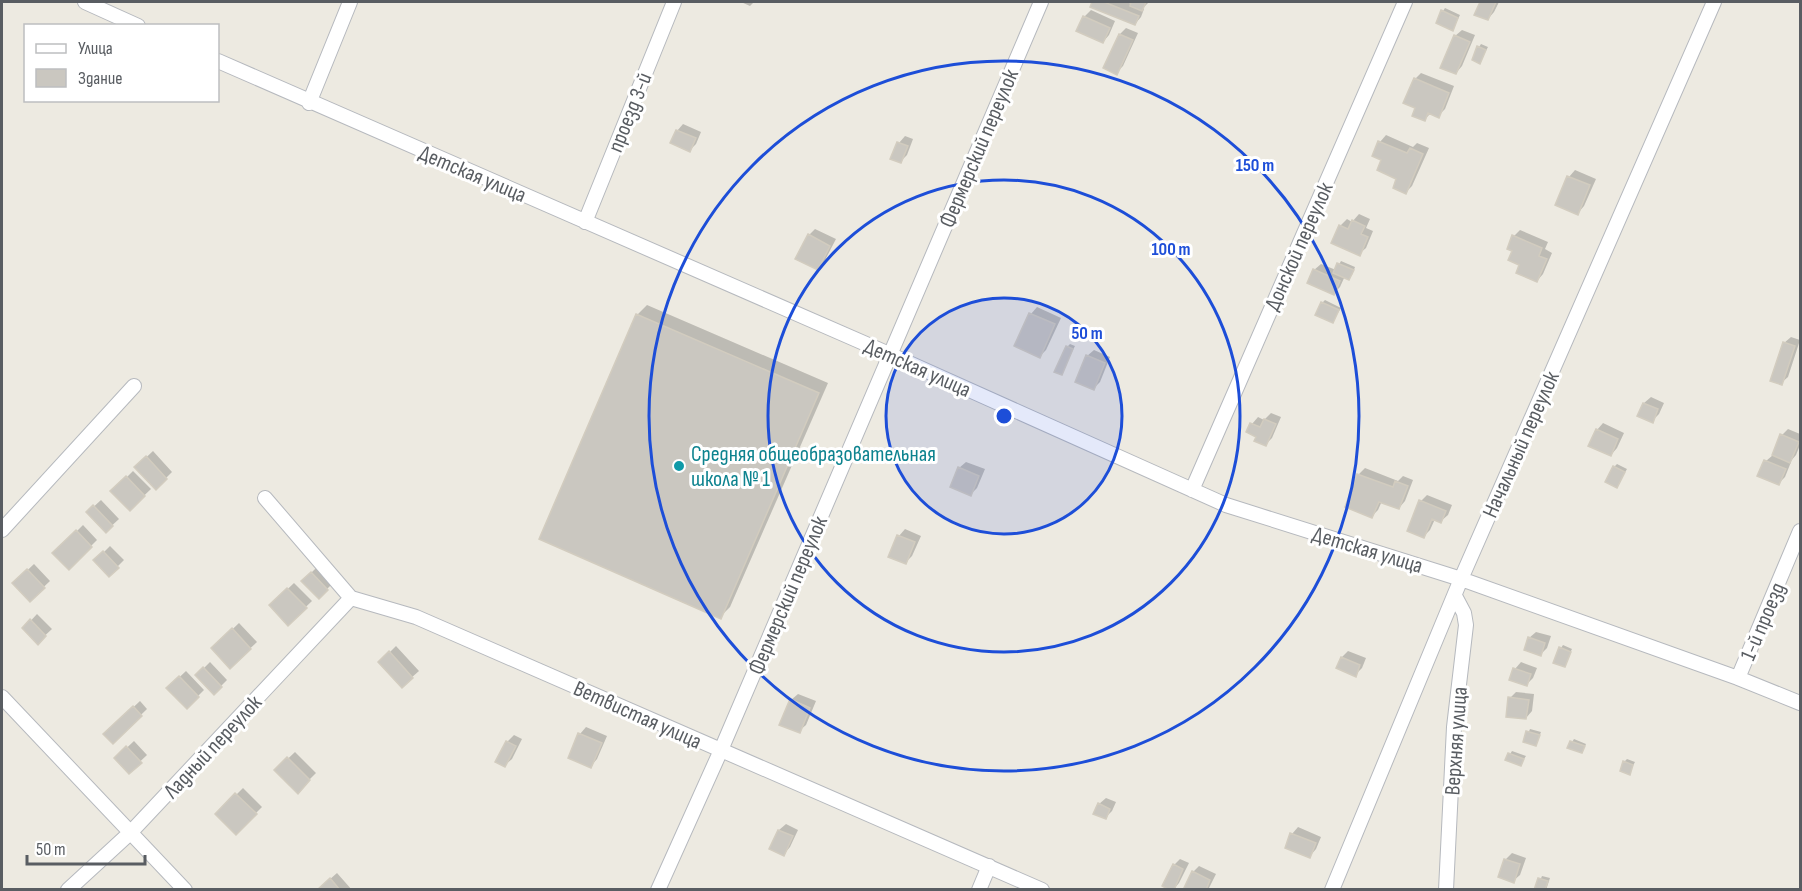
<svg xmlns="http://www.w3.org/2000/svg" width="1802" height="891" font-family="'Sofia Sans Condensed',sans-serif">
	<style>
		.shadow { fill: #0003 }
		.building { fill: #cac7c0; stroke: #d2ccbf; stroke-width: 1.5 }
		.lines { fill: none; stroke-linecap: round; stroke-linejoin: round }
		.street-casing { stroke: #b6b9be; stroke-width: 16 }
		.street { stroke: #fff; stroke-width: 14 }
		.ring { fill: none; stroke: #1d4ed8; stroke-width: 3 }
		.culture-dot { fill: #0f9aa8; stroke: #fff; stroke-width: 2 }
		.labels { text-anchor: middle; stroke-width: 6; stroke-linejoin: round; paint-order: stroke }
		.street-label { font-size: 22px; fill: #595d62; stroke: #fff }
		.culture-label { font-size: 22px; fill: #0d838f; stroke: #fff; text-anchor: start }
		.centre { fill: #1d4ed8; stroke: #fff; stroke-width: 3 }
		.ring-label { font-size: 18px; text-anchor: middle; font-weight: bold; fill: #1d4ed8; stroke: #fff; stroke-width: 6; stroke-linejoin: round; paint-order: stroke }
	</style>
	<rect width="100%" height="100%" fill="#edeae1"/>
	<!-- shadow -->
	<path class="shadow" d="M741 2H754L750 6Z
		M1093 2H1126L1132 4 1133 2H1149L1142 9H1144L1141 17 1135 24 1092 6Z
		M1481 2H1499L1494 12 1488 19 1476 14Z
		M1445 8 1460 15 1453 29 1443 11Z
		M1091 10 1115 21 1109 35 1103 42 1084 17Z
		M1126 28 1138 33 1123 66 1116 73 1120 34Z
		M1462 30 1475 35 1462 66 1456 73 1455 36Z
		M1481 44 1488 47 1480 62 1479 47Z
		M1421 73 1454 86 1445 109 1438 116 1431 113 1425 119 1417 107 1415 79Z
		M683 124 701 132 696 144 690 150 677 131Z
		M1386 135 1413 147 1417 143 1429 148 1412 186 1406 192 1398 178 1383 159 1374 155 1380 142Z
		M905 136 913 139 907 155 901 161 892 158 899 143Z
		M1575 170 1596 179 1584 206 1578 213 1557 204 1569 177Z
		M1359 214 1370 219 1366 228 1373 231 1366 248 1359 254 1340 226 1347 219 1352 222Z
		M815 229 836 239 824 262 818 269 809 235Z
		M1520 230 1548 242 1545 249 1552 253 1543 274 1537 281 1521 264 1514 251V236Z
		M1341 261 1355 267 1352 275 1349 278 1345 276 1340 287 1334 293 1314 270 1321 264 1336 270Z
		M1325 300 1341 308 1333 321 1322 303Z
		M647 305 828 383 730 607 720 617 541 538 637 315Z
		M1037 307 1061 318 1046 350 1040 356 1031 314Z
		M1791 337 1800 340 1788 377 1781 383 1784 343Z
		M1070 344 1075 346 1061 373 1067 347Z
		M1094 350 1110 357 1100 382 1094 388 1087 356Z
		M1651 397 1664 403 1659 414 1652 421 1639 415 1644 403Z
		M1271 413 1281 417 1272 438 1266 444 1258 436 1252 424 1258 417 1264 420Z
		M1603 423 1624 433 1617 448 1611 455 1597 430Z
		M1788 429 1800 434V445L1796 455 1790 462H1791L1785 477 1779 483 1759 475 1766 461 1773 455 1782 435Z
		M153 451 172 472 156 488 136 467Z
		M966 462 985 469 977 488 971 494 959 468Z
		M1617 464 1627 469 1617 486 1614 467Z
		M1365 468 1398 481 1403 476 1413 480 1405 501 1399 508 1382 501 1378 510 1372 516 1346 506 1359 474Z
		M133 471 151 489 130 509 113 491Z
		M1427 495 1452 505 1448 515 1441 521 1435 519 1430 530 1424 536 1421 501Z
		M101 500 119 519 106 531 88 512Z
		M83 525 97 540 69 568 55 553Z
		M905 529 921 536 912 556 906 562 899 536Z
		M110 546 124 560 109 575 96 560Z
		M34 564 50 581 30 600 14 583Z
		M318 566 333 583 319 597 303 581Z
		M294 583 312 601 288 624 271 605Z
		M37 614 52 629 38 642 24 628Z
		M239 623 257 642 230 667 213 648Z
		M1536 632 1551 636 1547 648 1541 654 1529 638Z
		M1563 645 1572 649 1564 665 1561 648Z
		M396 646 419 671 402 686 380 662Z
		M1348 651 1366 658 1362 668 1355 675 1342 657Z
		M210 662 227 680 214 693 197 675Z
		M1521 662 1537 668 1533 678 1527 684 1515 669Z
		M186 671 204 690 187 707 168 688Z
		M1516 692 1534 694 1532 711 1526 718 1510 698Z
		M798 694 816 701 806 725 799 731 791 700Z
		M140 701 147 709 113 742 105 734Z
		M586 727 607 736 597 759 591 766 570 757 580 734Z
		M1530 729 1541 732 1536 744 1525 741Z
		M514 735 522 739 512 759 505 765 497 761 507 742Z
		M1574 739 1586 744 1582 752 1569 747Z
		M134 741 147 755 129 772 116 758Z
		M1512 751 1526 756 1520 765 1507 759Z
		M295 752 316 773 298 791 276 770Z
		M1627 759 1635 762 1629 773 1624 762Z
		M243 788 262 807 236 833 217 814Z
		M1106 798 1116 802 1112 811 1105 818 1099 804Z
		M786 824 798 830 790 847 784 854 771 848 779 830Z
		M1298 827 1321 837 1316 849 1310 856 1292 834Z
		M1512 853 1526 858 1520 875 1513 881 1500 876 1506 859Z
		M1180 859 1189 863 1179 883 1173 890 1174 865Z
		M1199 866 1216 874 1208 890H1185L1193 872Z
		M337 873 352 890H319L320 888Z
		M1542 876 1550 878 1546 890H1536Z"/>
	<!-- building -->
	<path class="building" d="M1092 2H1104L1139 16 1135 25 1090 7Z
		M1131 2H1146L1142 11 1130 6Z
		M1480 2H1496L1488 20 1474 15Z
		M1441 10 1458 18 1453 31 1436 23Z
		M1083 16 1110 28 1103 43 1076 31Z
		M1119 34 1133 40 1117 75 1103 68Z
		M1454 35 1470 42 1456 74 1440 68Z
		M1477 46 1486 50 1480 64 1472 60Z
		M1414 78 1449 93 1439 118 1428 113 1425 121 1412 116 1415 108 1403 103Z
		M676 130 696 138 690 152 670 143Z
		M1378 141 1407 153 1410 148 1423 154 1406 194 1393 188 1396 179 1377 170 1381 160 1372 156Z
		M897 142 908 146 901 163 890 159Z
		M1567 176 1590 185 1578 215 1555 205Z
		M1352 220 1365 226 1361 234 1368 237 1360 256 1331 243 1339 225 1348 229Z
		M808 234 830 246 818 270 795 259Z
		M1512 235 1542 248 1539 256 1547 259 1537 282 1516 273 1519 265 1508 260 1512 251 1507 249Z
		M1337 263 1354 270 1349 280 1333 273Z
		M1313 269 1340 281 1334 295 1307 283Z
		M1321 302 1339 310 1333 323 1315 315Z
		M1029 313 1055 324 1040 358 1014 346Z
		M636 314 819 393 721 619 539 539Z
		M1783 342 1795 346 1782 385 1770 381Z
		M1066 346 1073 349 1062 375 1054 372Z
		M1086 355 1105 363 1094 390 1075 382Z
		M1643 403 1658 409 1653 423 1637 416Z
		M1264 419 1276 424 1266 446 1254 441 1256 437 1246 432 1250 423 1260 427Z
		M1596 429 1618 439 1611 456 1588 446Z
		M1780 434 1799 442 1790 463 1772 455Z
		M146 456 167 479 156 490 134 467Z
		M1764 460 1786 469 1779 485 1757 476Z
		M1613 466 1625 472 1617 488 1605 482Z
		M958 467 979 476 971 496 950 487Z
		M1357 474 1393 487 1395 481 1408 486 1399 509 1379 502 1372 518 1345 507Z
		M126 476 145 496 130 511 110 491Z
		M1419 500 1446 511 1441 523 1432 519 1424 538 1407 531Z
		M93 505 113 526 106 533 86 512Z
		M76 530 92 547 69 570 52 553Z
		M897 535 915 542 906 564 888 557Z
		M103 551 119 568 109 577 93 560Z
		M27 569 45 588 30 602 12 583Z
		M311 572 328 590 319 599 301 581Z
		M287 588 307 608 288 626 269 605Z
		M30 619 46 636 38 645 22 628Z
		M232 628 251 649 230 669 211 648Z
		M1528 637 1545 643 1541 656 1524 650Z
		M1559 647 1571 652 1565 667 1553 663Z
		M389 651 413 678 402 688 378 662Z
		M1341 657 1360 665 1356 677 1336 668Z
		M203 667 222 687 214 695 195 675Z
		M1513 668 1531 674 1527 686 1509 680Z
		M179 676 199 697 187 709 166 688Z
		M1508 697 1529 700 1526 719 1506 717Z
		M790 699 810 708 800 733 779 725Z
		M133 706 142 716 113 744 103 734Z
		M1526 731 1540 735 1536 746 1523 742Z
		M578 733 602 743 591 768 568 758Z
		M506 741 516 746 505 767 495 762Z
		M1570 741 1585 746 1582 753 1567 748Z
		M126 746 142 763 129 774 114 758Z
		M1508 753 1524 759 1521 766 1505 760Z
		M287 757 310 780 298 794 274 770Z
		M1623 761 1633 765 1630 775 1620 771Z
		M235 793 257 814 236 835 215 814Z
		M1098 803 1110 809 1106 819 1093 814Z
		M778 830 793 836 784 856 769 849Z
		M1290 833 1316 843 1310 858 1285 848Z
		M1504 859 1520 864 1514 883 1498 877Z
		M1173 864 1183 869 1174 890H1169L1162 886Z
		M1192 871 1210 880 1206 890H1183Z
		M330 878 340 890H317Z
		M1538 878 1548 881 1545 890H1534Z"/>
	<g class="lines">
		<!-- street casing -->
		<g class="street-casing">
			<path id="street" d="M85 2 138 26
				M218 61 889 354 1226 505 1461 579 1738 678 1800 703
				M309 103 350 2
				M585 222 674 2
				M1192 490 1405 2
				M265 498 351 598 416 617 1042 890
				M2 530 134 386
				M1738 678 1800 531
				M2 697 185 890
				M68 890 131 832 351 598
				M658 890 721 750 1041 2
				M979 890 989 866
				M1332 890 1461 579 1714 2
				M1446 890 1454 727 1466 625 1464 613 1455 596"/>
		</g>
		<!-- street -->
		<use href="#street" class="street"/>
	</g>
	<!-- distance rings -->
	<circle cx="1004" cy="416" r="118" fill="#1d4ed8" fill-opacity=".12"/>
	<g class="ring">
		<circle cx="1004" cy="416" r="118"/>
		<circle cx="1004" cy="416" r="236"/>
		<circle cx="1004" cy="416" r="355"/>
	</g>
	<!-- markers -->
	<circle class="culture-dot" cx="679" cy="466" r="6"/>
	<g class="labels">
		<!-- street labels -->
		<g class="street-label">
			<text transform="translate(629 112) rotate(-68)" y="8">проезд 3-й</text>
			<text transform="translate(978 148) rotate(-67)" y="8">Фермерский переулок</text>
			<text transform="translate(473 173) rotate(23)" y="8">Детская улица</text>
			<text transform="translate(1298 246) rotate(-66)" y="8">Донской переулок</text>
			<text transform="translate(918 367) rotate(24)" y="8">Детская улица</text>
			<text transform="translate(1520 444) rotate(-66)" y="8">Начальный переулок</text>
			<text transform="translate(1368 549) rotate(17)" y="8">Детская улица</text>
			<text transform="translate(787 595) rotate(-67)" y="8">Фермерский переулок</text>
			<text transform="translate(1762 621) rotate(-67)" y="8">1-й проезд</text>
			<text transform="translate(638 714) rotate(24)" y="8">Ветвистая улица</text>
			<text transform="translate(1455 741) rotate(-86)" y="8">Верхняя улица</text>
			<text transform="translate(212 746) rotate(-47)" y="8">Ладный переулок</text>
		</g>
		<!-- culture labels -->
		<g class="culture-label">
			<text x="691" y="461">Средняя общеобразовательная<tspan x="691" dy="25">школа № 1</tspan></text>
		</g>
	</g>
	<circle cx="1004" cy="416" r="9" class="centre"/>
	<g class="ring-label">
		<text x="1255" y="171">150 m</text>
		<text x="1171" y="255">100 m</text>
		<text x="1087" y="339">50 m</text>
	</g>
	<!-- border -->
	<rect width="1802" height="891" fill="none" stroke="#595d62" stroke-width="6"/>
	<!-- legend -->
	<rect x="24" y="24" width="195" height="78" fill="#ffffff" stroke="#bdbec0" stroke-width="1.5"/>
	<rect x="36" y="44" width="30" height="9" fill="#ffffff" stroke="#bdbec0" stroke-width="1.5"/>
	<text x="78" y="54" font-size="18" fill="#595d62">Улица</text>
	<rect x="36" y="69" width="30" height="18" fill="#cac7c0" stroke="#bdbec0" stroke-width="1.5"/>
	<text x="78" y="84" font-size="18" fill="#595d62">Здание</text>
	<!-- scale -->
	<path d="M27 855v9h118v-9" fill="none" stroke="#595d62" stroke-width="3"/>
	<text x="36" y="855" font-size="18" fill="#595d62" stroke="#ffffff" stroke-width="4.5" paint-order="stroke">50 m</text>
</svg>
